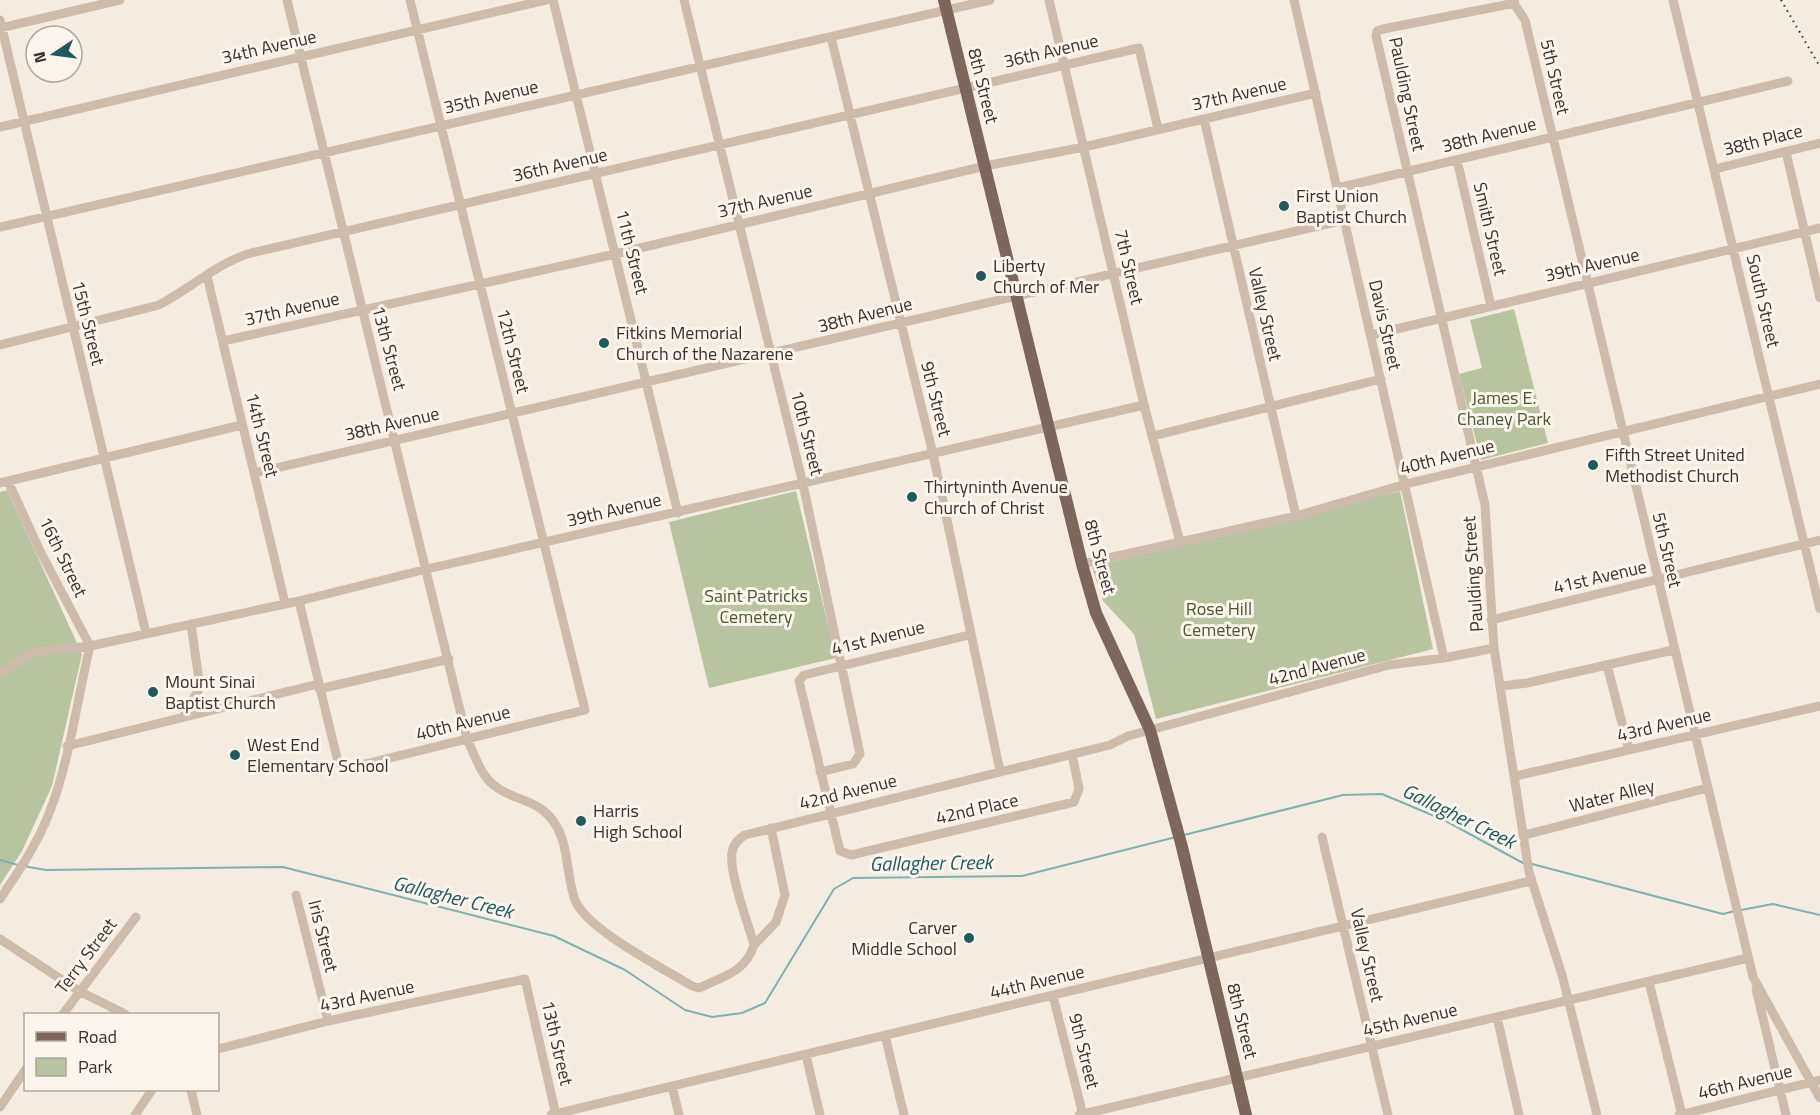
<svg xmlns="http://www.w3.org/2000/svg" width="1820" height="1115" font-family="'Titillium Web',sans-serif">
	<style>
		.green { fill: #b8c4a0 }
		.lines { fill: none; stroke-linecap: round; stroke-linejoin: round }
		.stream { stroke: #7fb0b2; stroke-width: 2 }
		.minor { stroke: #cdbbac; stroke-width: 9 }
		.major { stroke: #7d675c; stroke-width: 12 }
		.rail { stroke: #3b302b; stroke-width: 2; stroke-dasharray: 1.5 4.5; stroke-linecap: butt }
		.poi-dot { fill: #1f5a5e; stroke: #fbf5ee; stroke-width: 2 }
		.labels { text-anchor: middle; stroke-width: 6; stroke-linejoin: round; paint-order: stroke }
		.street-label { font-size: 18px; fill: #3b302b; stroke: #fbf5ee }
		.poi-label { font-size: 18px; fill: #3b302b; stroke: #fbf5ee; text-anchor: start }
		.park-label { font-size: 18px; fill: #4a5a2e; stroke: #fbf5ee }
		.water-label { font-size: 20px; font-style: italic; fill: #1f5a5e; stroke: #fbf5ee }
	</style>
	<rect width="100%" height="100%" fill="#f4ebe1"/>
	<!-- green -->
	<path class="green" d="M1514 309 1548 443 1481 460 1459 374 1482 368 1470 320Z
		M7 490 82 654 52 786 22 851 0 885V492Z
		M796 491 836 658 709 688 669 522Z
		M1400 491 1433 649 1156 719 1134 634 1103 601 1092 567Z"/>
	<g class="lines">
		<!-- stream -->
		<path class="stream" d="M1184 835 1343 795 1382 794 1444 820 1523 863
			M0 860 18 865
			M1532 864 1723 914 1735 911
			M23 866 46 870 283 867 554 936 625 970 685 1010 712 1017 742 1013 765 1003 834 889 853 878 1022 876 1176 837
			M1741 910 1773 904 1820 915"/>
		<!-- minor -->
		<path class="minor" d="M287 0 467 739C475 755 480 775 495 786 512 800 535 799 550 817 570 840 565 872 575 900 587 930 663 968 692 986L699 988C722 977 746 972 754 945 748 923 729 873 732 853 733 844 738 839 745 835L1110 745 1128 736 1389 665 1444 658 1494 648
			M553 0 678 513
			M684 0 803 484 860 754 853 764 820 772
			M1049 0 1144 405 1180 542
			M1294 0 1444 658
			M1673 0 1820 609
			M1512 1 1525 20 1753 977 1820 1098
			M1515 3 1383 29 1377 31 1376 36 1485 505 1494 648 1529 872 1562 975 1597 1115
			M0 20 146 633
			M0 28 120 0
			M831 37 933 454 1000 771
			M1204 119 1296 516
			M0 127 546 0
			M1786 152 1820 298
			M1457 160 1491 306
			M1715 169 1820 143
			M1338 188 1788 81
			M0 227 990 0
			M207 276 285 603
			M1371 335 1820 228
			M223 341 615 254 985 166 1084 147 1316 93
			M0 345 159 305C190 289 217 263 251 253L1139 48 1158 129
			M1153 436 1381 379
			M254 473 1344 220
			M8 481 40 551 90 646
			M0 483 242 425
			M1082 564 1296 516 1406 484 1820 384
			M299 601 338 762 349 768 585 710 410 0
			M1491 620 1820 540
			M969 635 804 675 799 681 840 851 851 855 1074 802 1079 789 1072 754
			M1607 665 1629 750
			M0 674 33 652 90 646 299 601 427 569 1144 405
			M1501 686 1527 683 1673 650
			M319 689 449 659
			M184 716 200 687 191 624
			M67 746 318 684
			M1516 776 1820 706
			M1525 835 1707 788
			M1322 837 1388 1115
			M296 895 328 1021
			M0 899C19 871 38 843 50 811 70 759 77 700 90 646
			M0 939 79 991 125 1014
			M754 945 776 922 785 895 771 828
			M1649 982 1682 1115
			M1756 989 1786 1115
			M1053 996 1083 1115
			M63 1014 136 917
			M1497 1017 1519 1115
			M885 1035 904 1115
			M218 1049 328 1021 525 979 556 1115
			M806 1055 820 1115
			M672 1086 679 1115
			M191 1090 197 1115
			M0 1107 26 1069
			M135 1115 152 1090
			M551 1115 1531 881
			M1079 1115 1748 958
			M1679 1115 1820 1080"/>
		<!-- major -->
		<path class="major" d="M944 0 1082 564 1096 613 1150 730 1182 847 1246 1115"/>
		<!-- rail -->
		<path class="rail" d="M1781 0 1820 67"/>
	</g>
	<!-- markers -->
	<g class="poi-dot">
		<circle cx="1284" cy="206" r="6"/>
		<circle cx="981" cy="276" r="6"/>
		<circle cx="604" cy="343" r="6"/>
		<circle cx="1593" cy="465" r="6"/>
		<circle cx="912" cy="497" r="6"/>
		<circle cx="153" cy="692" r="6"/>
		<circle cx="235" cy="755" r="6"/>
		<circle cx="581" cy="821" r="6"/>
		<circle cx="969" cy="938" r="6"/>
	</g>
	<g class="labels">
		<!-- street labels -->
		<g class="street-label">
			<text transform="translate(269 47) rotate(-13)" y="6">34th Avenue</text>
			<text transform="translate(1051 51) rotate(-13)" y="6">36th Avenue</text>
			<text transform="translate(1555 77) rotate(77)" y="6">5th Street</text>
			<text transform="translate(983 86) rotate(76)" y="6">8th Street</text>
			<text transform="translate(1239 94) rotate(-13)" y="6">37th Avenue</text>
			<text transform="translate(1407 94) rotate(78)" y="6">Paulding Street</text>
			<text transform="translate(491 97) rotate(-13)" y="6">35th Avenue</text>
			<text transform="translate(1489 135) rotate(-14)" y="6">38th Avenue</text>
			<text transform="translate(1763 140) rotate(-14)" y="6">38th Place</text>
			<text transform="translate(560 165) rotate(-13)" y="6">36th Avenue</text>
			<text transform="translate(765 201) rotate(-13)" y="6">37th Avenue</text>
			<text transform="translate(1490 229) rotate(77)" y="6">Smith Street</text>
			<text transform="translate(632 252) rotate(76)" y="6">11th Street</text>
			<text transform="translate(1592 265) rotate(-13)" y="6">39th Avenue</text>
			<text transform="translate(1129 267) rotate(77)" y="6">7th Street</text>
			<text transform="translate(1763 301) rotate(77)" y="6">South Street</text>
			<text transform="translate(292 309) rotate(-13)" y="6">37th Avenue</text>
			<text transform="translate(1265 314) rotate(77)" y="6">Valley Street</text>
			<text transform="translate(865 315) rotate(-14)" y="6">38th Avenue</text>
			<text transform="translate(88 323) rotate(76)" y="6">15th Street</text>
			<text transform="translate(1385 325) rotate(77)" y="6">Davis Street</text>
			<text transform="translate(389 348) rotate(75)" y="6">13th Street</text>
			<text transform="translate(513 351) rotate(76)" y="6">12th Street</text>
			<text transform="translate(936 399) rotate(76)" y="6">9th Street</text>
			<text transform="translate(392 424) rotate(-13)" y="6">38th Avenue</text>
			<text transform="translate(807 433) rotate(76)" y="6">10th Street</text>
			<text transform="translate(262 435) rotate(76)" y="6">14th Street</text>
			<text transform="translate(1447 457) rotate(-14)" y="6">40th Avenue</text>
			<text transform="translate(614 510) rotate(-13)" y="6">39th Avenue</text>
			<text transform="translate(1667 550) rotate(77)" y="6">5th Street</text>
			<text transform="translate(63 557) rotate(64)" y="6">16th Street</text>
			<text transform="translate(1100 557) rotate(75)" y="6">8th Street</text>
			<text transform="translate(1473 574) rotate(-94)" y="6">Paulding Street</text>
			<text transform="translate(1600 577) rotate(-13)" y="6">41st Avenue</text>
			<text transform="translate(878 638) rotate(-14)" y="6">41st Avenue</text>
			<text transform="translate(1317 667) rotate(-15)" y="6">42nd Avenue</text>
			<text transform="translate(463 723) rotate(-14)" y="6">40th Avenue</text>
			<text transform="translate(1664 725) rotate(-13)" y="6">43rd Avenue</text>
			<text transform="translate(848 792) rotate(-14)" y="6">42nd Avenue</text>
			<text transform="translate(1612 796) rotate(-14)" y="6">Water Alley</text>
			<text transform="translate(977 809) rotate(-13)" y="6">42nd Place</text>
			<text transform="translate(323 936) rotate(76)" y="6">Iris Street</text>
			<text transform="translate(1367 955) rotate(77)" y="6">Valley Street</text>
			<text transform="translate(86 956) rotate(-53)" y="6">Terry Street</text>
			<text transform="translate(1037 982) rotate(-13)" y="6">44th Avenue</text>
			<text transform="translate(367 996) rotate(-12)" y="6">43rd Avenue</text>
			<text transform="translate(1410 1020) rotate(-13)" y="6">45th Avenue</text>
			<text transform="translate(1242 1021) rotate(76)" y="6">8th Street</text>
			<text transform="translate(557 1043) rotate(77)" y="6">13th Street</text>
			<text transform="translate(1084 1051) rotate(76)" y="6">9th Street</text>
			<text transform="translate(1745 1082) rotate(-14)" y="6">46th Avenue</text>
		</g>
		<!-- poi labels -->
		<g class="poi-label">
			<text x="1296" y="202">First Union<tspan x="1296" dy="21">Baptist Church</tspan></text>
			<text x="993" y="272">Liberty<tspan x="993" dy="21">Church of Mer</tspan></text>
			<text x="616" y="339">Fitkins Memorial<tspan x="616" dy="21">Church of the Nazarene</tspan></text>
			<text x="1605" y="461">Fifth Street United<tspan x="1605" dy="21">Methodist Church</tspan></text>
			<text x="924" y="493">Thirtyninth Avenue<tspan x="924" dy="21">Church of Christ</tspan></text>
			<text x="165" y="688">Mount Sinai<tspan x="165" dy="21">Baptist Church</tspan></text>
			<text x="247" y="751">West End<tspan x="247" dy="21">Elementary School</tspan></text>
			<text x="593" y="817">Harris<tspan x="593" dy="21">High School</tspan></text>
			<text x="957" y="934" text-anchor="end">Carver<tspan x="957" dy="21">Middle School</tspan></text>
		</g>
		<!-- park labels -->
		<g class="park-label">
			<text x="1504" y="404">James E.<tspan x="1504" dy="21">Chaney Park</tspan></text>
			<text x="756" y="602">Saint Patricks<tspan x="756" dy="21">Cemetery</tspan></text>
			<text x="1219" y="615">Rose Hill<tspan x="1219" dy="21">Cemetery</tspan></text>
		</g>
		<!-- water labels -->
		<g class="water-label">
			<text transform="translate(1459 816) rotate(26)" y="7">Gallagher Creek</text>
			<text transform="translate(931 863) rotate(-1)" y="7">Gallagher Creek</text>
			<text transform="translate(453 897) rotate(14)" y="7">Gallagher Creek</text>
		</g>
	</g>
	<!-- legend -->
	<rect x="24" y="1013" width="195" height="78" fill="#fbf5ee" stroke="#aea6a0" stroke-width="1.5"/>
	<rect x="36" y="1032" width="30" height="9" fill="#7d675c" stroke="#aea6a0" stroke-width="1.5"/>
	<text x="78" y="1043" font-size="18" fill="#3b302b">Road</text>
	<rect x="36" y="1058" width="30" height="18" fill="#b8c4a0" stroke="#aea6a0" stroke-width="1.5"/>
	<text x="78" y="1073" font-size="18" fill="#3b302b">Park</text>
	<!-- north arrow -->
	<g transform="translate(54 54) rotate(257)"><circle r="28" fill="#fbf5ee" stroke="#aea6a0" stroke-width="1.5"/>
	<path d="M0-4.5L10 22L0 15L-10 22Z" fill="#1f5a5e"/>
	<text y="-9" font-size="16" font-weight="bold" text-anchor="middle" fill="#3b302b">N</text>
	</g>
</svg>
